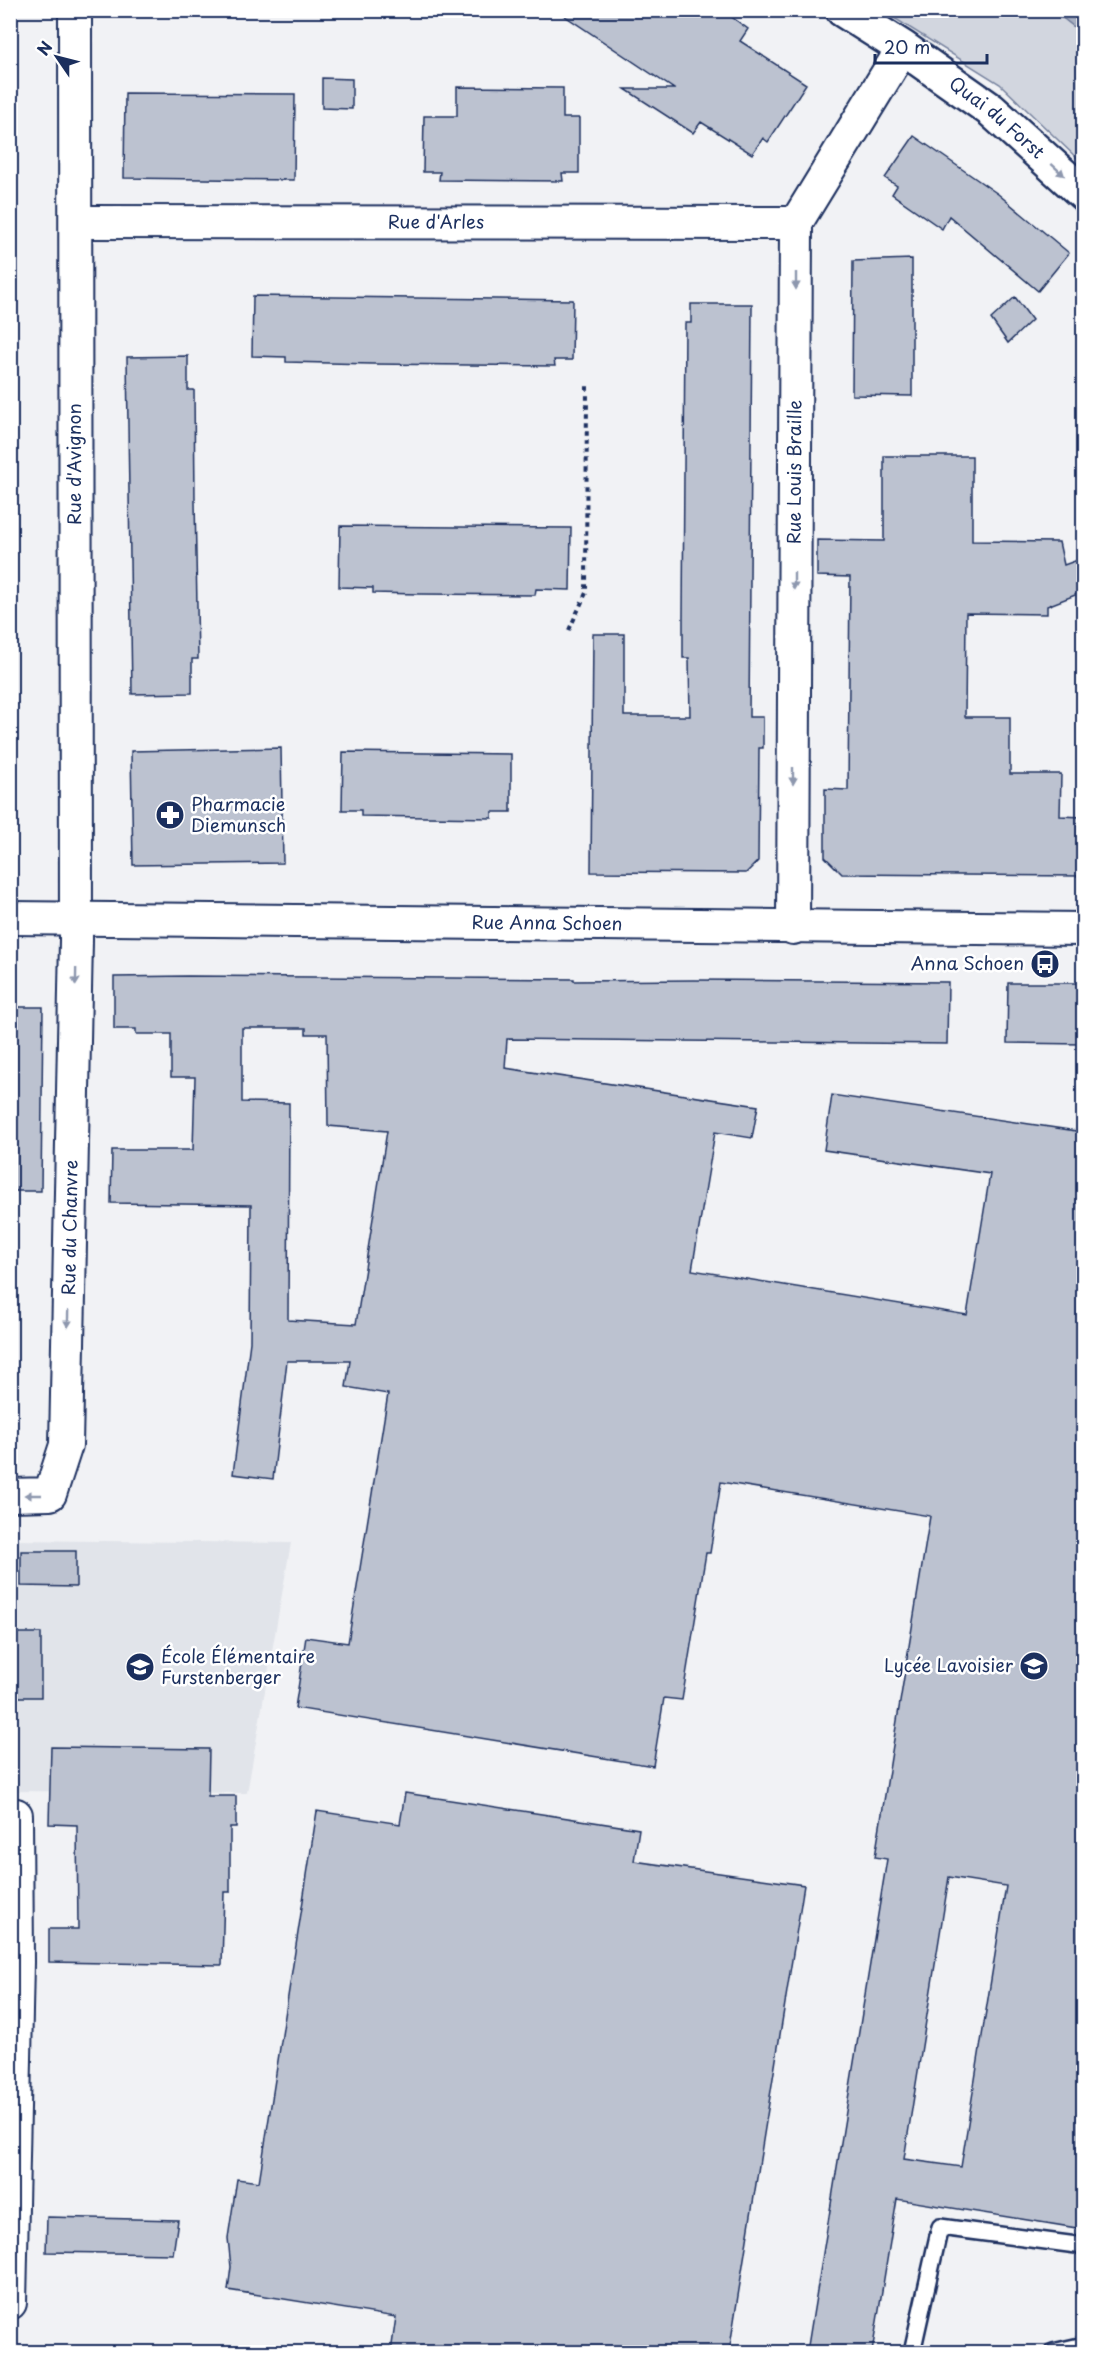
<svg xmlns="http://www.w3.org/2000/svg" width="1094" height="2363" font-family="'Playpen Sans',sans-serif">
	<style>
		.built { fill: #e1e4ea }
		.green { fill: #d2d6df; stroke: #76829e; stroke-width: 1.5 }
		.water { fill: #a8b0c2; stroke: #707c9a; stroke-width: 1.5 }
		.building { fill: #bcc2d0; stroke: #1b2f5e; stroke-width: 1.5; fill-rule: evenodd }
		.lines { fill: none; stroke-linecap: round; stroke-linejoin: round }
		.lane-casing { stroke: #1b2f5e; stroke-width: 20 }
		.street-casing { stroke: #1b2f5e; stroke-width: 36 }
		.secondary-casing { stroke: #1b2f5e; stroke-width: 38 }
		.path { stroke: #1b2f5e; stroke-width: 4; stroke-dasharray: 4.5 4.5; stroke-linecap: butt }
		.lane { stroke: #fff; stroke-width: 15 }
		.street { stroke: #fff; stroke-width: 32 }
		.secondary { stroke: #fff; stroke-width: 33 }
		.oneway { fill: #8d97ae }
		.labels { text-anchor: middle; stroke-width: 5; stroke-linejoin: round; paint-order: stroke }
		.street-label { font-size: 18px; fill: #1b2f5e; stroke: #fff }
		.poi-label { font-size: 18px; fill: #1b2f5e; stroke: #fff; text-anchor: start }
	</style>
	<rect width="100%" height="100%" fill="#f1f2f5"/>
	<filter id="ink" filterUnits="userSpaceOnUse"><feTurbulence type="fractalNoise" baseFrequency=".0167" numOctaves="2"/><feDisplacementMap in="SourceGraphic" scale="12" xChannelSelector="R" yChannelSelector="G"/><feConvolveMatrix kernelMatrix="1 2 1 2 8 2 1 2 1" color-interpolation-filters="sRGB"/></filter>
	<g filter="url(#ink)">
		<!-- built -->
		<path class="built" d="M11 1540 291 1543 247 1793 11 1791Z"/>
		<!-- green -->
		<path class="green" d="M883 11H1054L1083 34V164L1000 84Z"/>
		<!-- water -->
		<path class="water" d="M1054 11H1083V34Z"/>
		<!-- building -->
		<path class="building" d="M556 10H722L748 29 740 41 806 84 768 142 763 138 752 154 701 122 693 133 625 89H674Z
			M322 78 352 79V109L322 108Z
			M457 87 563 88V118H579V173H562L563 181 439 180 440 172H423L424 116H457Z
			M125 93 295 94 294 180 124 178Z
			M914 136 998 194 1069 253 1038 291 949 216 942 229 892 194 897 186 885 178Z
			M912 259V396L852 395 853 261Z
			M253 296 573 300 572 360H554L555 366 372 364 286 362V357L252 356Z
			M1015 297 1032 320 1008 343 991 319Z
			M691 304H752L749 717H763V748H759L758 861 746 873 591 872 593 634H624V716H690L689 658H683V617L685 323H691Z
			M188 356V390H194L195 502 198 659H192V693L132 694 127 357Z
			M884 456H972V541L1059 542 1064 565 1083 558V592L1047 606V614L966 613 965 717H1010V774H1061L1060 816 1083 817V876L842 874 825 857V789L848 790 850 577 817 576V540L884 541Z
			M340 526 571 528 570 590 536 589 535 595 419 594 373 593V588L339 587Z
			M281 748 283 863 133 865 131 751Z
			M343 752 511 754V812H492V818L361 816V810H342Z
			M187 976 574 979V981L693 980 948 982 947 1044 507 1039 505 1068 758 1106 752 1138 715 1132 692 1270 967 1315 990 1174 824 1150 832 1095 1083 1132V2229L897 2199 872 2352H807L887 1859 875 1857 930 1516 721 1482 710 1553H706L682 1700 664 1698 653 1766 295 1708 306 1637 348 1643 388 1394 346 1387 350 1361H287L273 1479 233 1474 250 1342 251 1205 111 1203 112 1150H193L195 1077H171V1034H136V1029H114V977ZM242 1028H306V1034H327L328 1126 387 1131 356 1324 288 1320 289 1103 242 1102ZM949 1877 1006 1886 961 2167 904 2159Z
			M1008 983H1083V1044L1007 1043Z
			M10 1007H43L41 1191H10Z
			M21 1551H76V1587L21 1586Z
			M10 1633H41V1697H10Z
			M51 1747 209 1749 208 1796H236V1827H230V1892H224L222 1965 49 1962V1929H78L77 1825 49 1824Z
			M405 1793 639 1829 634 1861 804 1885 729 2352H391L396 2317 228 2290 231 2267 228 2238 237 2179 259 2182 317 1811 400 1824Z
			M47 2217 178 2220 173 2254 46 2252Z"/>
		<g class="lines">
			<!-- lane casing -->
			<g class="lane-casing">
				<path id="lane" d="M912 2352 940 2227 1084 2246
					M1053 2352 1084 2345"/>
			</g>
			<!-- street casing -->
			<g class="street-casing">
				<g id="street">
					<path id="s1" d="M76 222 796 223"/>
					<path id="s2" d="M10 918 1084 929"/>
					<path id="s3" d="M793 928 796 223 903 48"/>
					<path id="s4" d="M10 1495 50 1494 66 1445 76 940 75 10"/>
					<path d="M10 1815H16L17 1962 10 2303"/>
				</g>
			</g>
			<!-- secondary casing -->
			<g class="secondary-casing">
				<g id="secondary">
					<path id="s5" d="M843 10 903 48 991 110 1084 194"/>
				</g>
			</g>
			<!-- path -->
			<path class="path" d="M569 630 586 593 587 383"/>
			<!-- lane -->
			<use href="#lane" class="lane"/>
			<!-- street -->
			<use href="#street" class="street"/>
			<!-- secondary -->
			<use href="#secondary" class="secondary"/>
		</g>
		<!-- one-way arrows -->
		<defs><path id="oneway-solid" d="M-6-.8H1V-3.2L6.5 0L1 3.2V.8H-6Z" transform="scale(1.5)"/></defs>
		<g class="oneway">
			<use href="#oneway-solid" transform="translate(1058 170) rotate(42)"/>
			<use href="#oneway-solid" transform="translate(796 281) rotate(90)"/>
			<use href="#oneway-solid" transform="translate(794 581) rotate(90)"/>
			<use href="#oneway-solid" transform="translate(793 776) rotate(90)"/>
			<use href="#oneway-solid" transform="translate(76 977) rotate(91)"/>
			<use href="#oneway-solid" transform="translate(68 1319) rotate(91)"/>
			<use href="#oneway-solid" transform="translate(33 1495) rotate(180)"/>
		</g>
	</g>
	<!-- icons -->
	<defs>
		<g id="pharmacy-disc" transform="scale(1.5)"><circle r="9.5" fill="#1b2f5e" stroke="#fff"/><path d="M-2-6h4v4h4v4h-4v4h-4v-4h-4v-4h4Z" fill="#fff"/></g>
		<g id="bus-disc" transform="scale(1.5)"><circle r="9.5" fill="#1b2f5e" stroke="#fff"/><path d="M-5-6H5V4H4V6H2V4H-2V6H-4V4H-5ZM-3.5-4V0h7V-4ZM-3.5 1.2v1.5H-2V1.2ZM2 1.2v1.5H3.5V1.2Z" fill="#fff"/></g>
		<g id="school-disc" transform="scale(1.5)"><circle r="9.5" fill="#1b2f5e" stroke="#fff"/><path d="M0-5L7-2L0 1L-7-2ZM-4 1L0 2.5L4 1V4Q0 6-4 4Z" fill="#fff"/></g>
	</defs>
	<g fill-rule="evenodd">
		<use href="#pharmacy-disc" x="170" y="815"/>
		<use href="#bus-disc" x="1045" y="964"/>
		<use href="#school-disc" x="1034" y="1666"/>
		<use href="#school-disc" x="140" y="1667"/>
	</g>
	<g class="labels">
		<!-- street labels -->
		<g class="street-label">
			<text dy="6" stroke="none"><textPath href="#s5" startOffset="188">Quai du Forst</textPath></text>
			<text dy="6" stroke="none"><textPath href="#s1" startOffset="360">Rue d'Arles</textPath></text>
			<text transform="translate(75 464) rotate(-90)" y="6">Rue d'Avignon</text>
			<text dy="6" stroke="none"><textPath href="#s3" startOffset="456">Rue Louis Braille</textPath></text>
			<text dy="6" stroke="none"><textPath href="#s2" startOffset="537">Rue Anna Schoen</textPath></text>
			<text dy="6" stroke="none"><textPath href="#s4" startOffset="309">Rue du Chanvre</textPath></text>
		</g>
		<!-- poi labels -->
		<g class="poi-label">
			<text x="191" y="811">Pharmacie<tspan x="191" dy="21">Diemunsch</tspan></text>
			<text x="1024" y="970" text-anchor="end">Anna Schoen</text>
			<text x="161" y="1663">École Élémentaire<tspan x="161" dy="21">Furstenberger</tspan></text>
			<text x="1013" y="1672" text-anchor="end">Lycée Lavoisier</text>
		</g>
	</g>
	<!-- margin -->
	<rect width="1094" height="2363" fill="none" stroke="#fff" stroke-width="36"/>
	<rect x="18" y="18" width="1058" height="2327" fill="none" stroke="#1b2f5e" stroke-width="2" filter="url(#ink)"/>
	<!-- north arrow -->
	<g transform="translate(57 57) rotate(305)" stroke="#ffffff" stroke-width="4.5" paint-order="stroke">
	<path d="M0-4.5L10 22L0 15L-10 22Z" fill="#1b2f5e"/>
	<text y="-9" font-size="16" font-weight="bold" text-anchor="middle" fill="#1b2f5e">N</text>
	</g>
	<!-- scale -->
	<path d="M875 54v9h112v-9" fill="none" stroke="#1b2f5e" stroke-width="3"/>
	<text x="884" y="54" font-size="18" fill="#1b2f5e" stroke="#ffffff" stroke-width="4.5" paint-order="stroke">20 m</text>
</svg>
